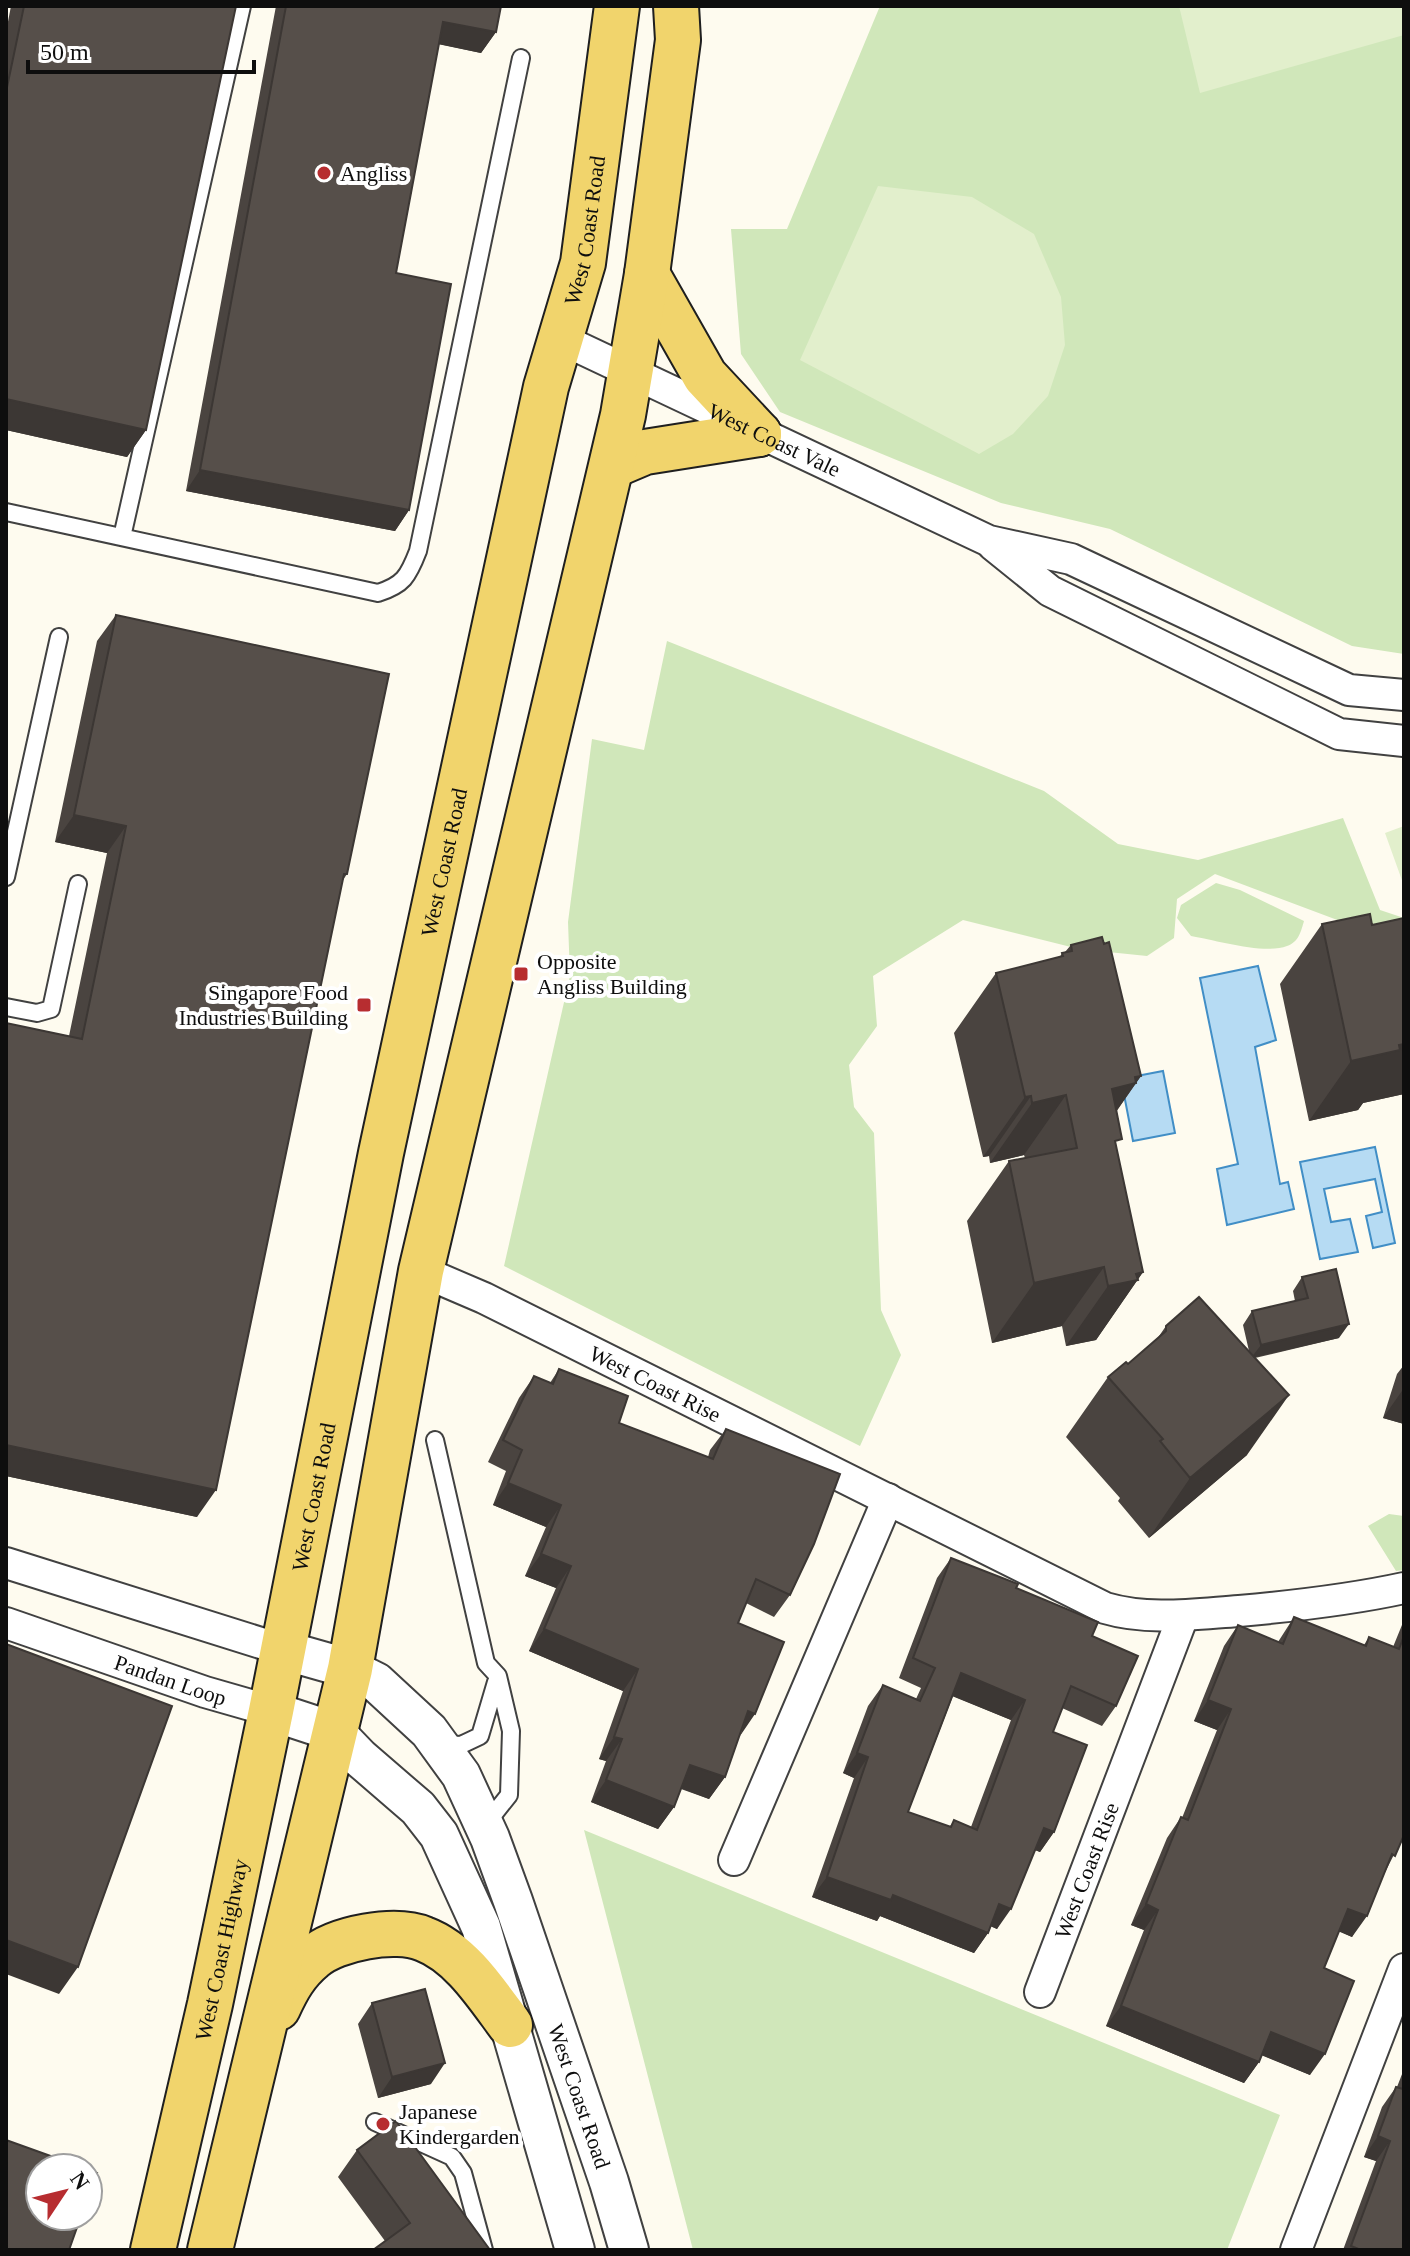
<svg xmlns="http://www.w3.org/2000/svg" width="1410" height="2256" font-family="Georgia,serif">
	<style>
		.green { fill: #d0e7ba }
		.pitch { fill: #e2efcc }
		.water { fill: #b6dbf3; stroke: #418ec6; stroke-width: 2 }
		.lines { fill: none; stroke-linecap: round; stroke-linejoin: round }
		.service-casing { stroke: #414141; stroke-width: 20 }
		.minor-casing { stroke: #414141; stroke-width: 34 }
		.tertiary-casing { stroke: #414141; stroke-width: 42 }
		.primary-casing { stroke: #1f1f1f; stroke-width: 48 }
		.service { stroke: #fff; stroke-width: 16 }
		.minor { stroke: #fff; stroke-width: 30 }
		.tertiary { stroke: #fff; stroke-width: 38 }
		.primary { stroke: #f1d46c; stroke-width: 44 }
		.wall { fill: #4a4440; fill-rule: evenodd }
		.shaded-wall { fill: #3c3734 }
		.building { fill: #564f4a; stroke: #3c3734; stroke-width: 2; fill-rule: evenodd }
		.poi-dot { fill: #b72d30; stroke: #fff; stroke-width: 3 }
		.labels { text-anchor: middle; stroke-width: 8; stroke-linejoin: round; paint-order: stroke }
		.poi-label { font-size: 22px; fill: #0e0e0e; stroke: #fff; text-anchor: start }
		.street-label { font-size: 22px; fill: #0e0e0e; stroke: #fff }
	</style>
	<rect width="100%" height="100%" fill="#fefbef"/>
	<!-- green -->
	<path class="green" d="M880 6H1404V654L1352 646 1110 529 1001 503 780 412 741 354 731 229H787Z
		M667 641 1044 791 1118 844 1198 860 1343 818 1380 910 1404 918V945L1215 874 1177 899 1174 938 1147 956 1079 949 963 920 873 976 877 1026 849 1065 854 1107 874 1133 881 1310 901 1355 860 1446 504 1266 570 976 568 922 592 739 644 750Z
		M1216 883 1240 890 1304 921C1301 931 1299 942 1287 946 1265 955 1215 940 1191 936L1177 918 1181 905Z
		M1389 1514 1404 1516V1570L1396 1571 1368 1526Z
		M584 1830 1280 2115 1227 2250H693Z"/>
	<!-- pitch -->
	<path class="pitch" d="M1179 6H1404V35L1200 93Z
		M878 186 972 197 1034 234 1061 297 1065 345 1048 396 1013 434 979 454 800 360Z
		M1404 826V886L1385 833Z"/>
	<!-- water -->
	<path class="water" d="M1258 966 1276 1040 1255 1047 1280 1184 1288 1182 1294 1209 1227 1225 1217 1169 1238 1164 1200 978Z
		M1163 1071 1175 1133 1133 1141 1121 1079Z
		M1375 1147 1395 1243 1373 1248 1366 1216 1382 1212 1375 1179 1324 1189 1331 1222 1350 1219 1358 1252 1320 1259 1300 1162Z"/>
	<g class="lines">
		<!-- service casing -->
		<g class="service-casing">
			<path id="service" d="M6 512 378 593C403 585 408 577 418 551L521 58
				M122 537 242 6
				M6 877 59 637
				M6 1007 37 1013 51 1009 78 884
				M435 1440 486 1663 498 1676 511 1731 509 1795 486 1824
				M442 1744 461 1745 480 1736 496 1682
				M375 2122 452 2157 463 2173 484 2250"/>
		</g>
		<!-- minor casing -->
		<g class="minor-casing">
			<g id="minor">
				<path id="s1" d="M561 339 989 541 1071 559 1349 690 1404 695"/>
				<path d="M993 545 1050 591 1339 734 1404 741"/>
				<path id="s2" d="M421 1271 484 1298 1105 1608C1149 1621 1195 1614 1239 1611 1295 1606 1349 1600 1404 1588"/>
				<path d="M6 1563 283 1650"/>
				<path id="s3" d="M6 1623 205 1692 271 1711"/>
				<path d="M734 1860 888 1499"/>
				<path id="s4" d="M1040 1992 1183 1616"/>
				<path d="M1296 2250 1404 1969"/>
			</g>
		</g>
		<!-- tertiary casing -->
		<g class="tertiary-casing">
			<g id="tertiary">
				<path id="s5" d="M283 1650 350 1669 376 1682 429 1731 461 1775 490 1838 513 1901 609 2182 629 2250"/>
				<path d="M271 1711 335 1732 360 1758 418 1808 439 1835 481 1927 575 2250"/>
			</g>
		</g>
		<!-- primary casing -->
		<g class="primary-casing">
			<g id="primary">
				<path d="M647 274 705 376 759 434"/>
				<path d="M612 466 645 452 759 434"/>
				<path d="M278 2008C287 1988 296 1972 313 1958 336 1938 395 1927 424 1939 461 1953 487 1994 510 2025"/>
				<path id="s6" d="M153 2250 210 2004 271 1711 381 1153 546 387 583 263 617 6"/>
				<path d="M210 2250 350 1669 421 1271 623 415 647 274 678 40 676 6"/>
			</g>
		</g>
		<!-- service -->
		<use href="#service" class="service"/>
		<!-- minor -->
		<use href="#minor" class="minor"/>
		<!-- tertiary -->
		<use href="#tertiary" class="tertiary"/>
		<!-- primary -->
		<use href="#primary" class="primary"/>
	</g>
	<!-- wall -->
	<path class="wall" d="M11 6H236L146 430 127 457 6 430V32Z
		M276 6H501L496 32 481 53 439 44 396 273 409 510 395 531 186 491Z
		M116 615 347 874 343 880 197 1517 6 1476V1023L69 1036 107 853 55 842 97 641Z
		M1404 918V1094L1363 1103 1358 1110 1309 1121 1280 984 1322 924 1372 925Z
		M1071 945 1141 1076 1116 1112V1147L1143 1272 1096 1340 1066 1346 1062 1326 992 1343 967 1221 1009 1161 1025 1158 1024 1155 990 1163 989 1156 983 1157 954 1033 996 973 1060 957 1062 953 1065 952Z
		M1302 1277 1339 1338 1255 1358 1247 1455 1149 1538 1118 1501 1120 1498 1066 1437 1108 1377 1128 1364 1157 1339 1166 1326 1249 1351 1243 1325 1252 1311 1295 1301 1293 1291Z
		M1404 1365V1424L1383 1418 1397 1374Z
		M559 1369 619 1423 708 1457 710 1450 726 1429 790 1595 774 1617 746 1603 738 1623 739 1736 725 1777 709 1799 681 1789 674 1807 658 1829 591 1802 606 1761 599 1759 623 1691 529 1651 556 1588 525 1576 546 1527 493 1505 506 1471 488 1462 519 1398 534 1376 550 1383Z
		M951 1558 1016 1588 1092 1636 1116 1706 1102 1726 1062 1708 1053 1732 1054 1832 1040 1852 1035 1850 997 1929 991 1926 988 1933 974 1953 880 1916 877 1921 812 1897 854 1778 843 1773 868 1706 883 1685 916 1699 921 1688 899 1678 937 1578ZM953 1696 1011 1720 971 1827 954 1820 950 1827 908 1812Z
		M1294 1617 1364 1645 1369 1637 1393 1647 1404 1620V1835L1352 1937 1339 1931 1324 1968 1310 2075 1262 2055 1259 2062 1244 2083 1106 2026 1144 1930 1131 1925 1167 1838 1181 1817 1182 1818 1217 1730 1194 1721 1224 1646 1238 1625 1278 1642Z
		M372 2003 431 2084 378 2098 358 2024Z
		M1404 2069V2250H1343L1376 2161 1364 2157 1382 2107 1396 2087H1397Z
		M357 2150 490 2250 385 2241 338 2177Z"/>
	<!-- shaded-wall -->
	<path class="shaded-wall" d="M443 22 496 32 481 53 428 42Z
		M6 399 146 430 127 457 6 430Z
		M200 470 409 510 395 531 186 491Z
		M74 815 126 826 107 853 55 842Z
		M1404 1044V1094L1363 1103 1358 1110 1309 1121 1351 1061Z
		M1141 1076 1136 1083 1094 1143 1112 1089 1135 1077Z
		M1066 1095 1024 1155 990 1163 1032 1103Z
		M1031 1096 989 1156 983 1157 1025 1097Z
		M1104 1267 1062 1326 992 1343 1034 1283Z
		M1143 1272 1096 1340 1066 1346 1108 1286 1136 1274Z
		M1349 1324 1339 1338 1251 1358 1261 1345Z
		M1404 1388V1424L1383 1418Z
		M1289 1395 1247 1455 1149 1538 1190 1478Z
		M6 1445 216 1490 197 1517 6 1476Z
		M508 1483 561 1505 546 1527 493 1505Z
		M541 1554 571 1566 556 1588 525 1576Z
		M544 1629 638 1669 623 1691 529 1651Z
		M961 1673 1025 1700 1011 1720 947 1694Z
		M1208 1700 1231 1709 1217 1730 1194 1721Z
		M748 1711 755 1714 740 1736Z
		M614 1737 622 1739 606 1761 599 1759Z
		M857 1753 868 1757 854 1778 843 1773Z
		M690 1765 725 1777 709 1799 675 1786Z
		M606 1780 674 1807 658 1829 591 1802Z
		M1044 1828 1054 1832 1040 1852 1030 1848Z
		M827 1877 893 1895 988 1933 974 1953 880 1916 877 1921 812 1897Z
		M999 1904 1011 1909 997 1929 985 1924Z
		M1146 1904 1158 1910 1144 1930 1131 1925Z
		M1348 1909 1367 1916 1352 1937 1333 1929Z
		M6 1940 78 1967 59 1994 6 1974Z
		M1121 2006 1259 2062 1244 2083 1106 2026Z
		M1271 2032 1325 2054 1310 2075 1256 2053Z
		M445 2063 431 2084 378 2098 392 2077Z
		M1378 2136 1390 2141 1376 2161 1364 2157Z"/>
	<!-- building -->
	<path class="building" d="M24 6H236L146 430 6 399V92Z
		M286 6H501L496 32 443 22 396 273 451 284 409 510 200 470Z
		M116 615 389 674 347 874H344L216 1490 6 1445V1023L82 1039 126 826 74 815Z
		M1370 914 1372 925 1404 918V1044L1399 1045 1400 1050 1351 1061 1322 924Z
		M1102 937 1104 944 1109 942 1141 1076 1135 1077 1136 1083 1112 1089 1122 1139 1115 1141 1143 1272 1136 1274 1138 1280 1108 1286 1104 1267 1034 1283 1009 1161 1077 1148 1066 1095 1032 1103 1031 1096 1025 1097 996 973 1063 956 1062 953 1072 951 1071 945Z
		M1336 1269 1349 1324 1261 1345 1252 1311 1308 1298 1302 1277Z
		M1199 1297 1289 1395 1190 1478 1160 1441 1163 1439 1108 1377 1126 1362 1128 1364 1166 1331V1326Z
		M559 1369 628 1396 619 1423 713 1459 726 1429 840 1474 814 1544 790 1595 756 1579 738 1623 784 1642 755 1714 748 1711 725 1777 690 1765 674 1807 606 1780 622 1739 614 1737 638 1669 544 1629 571 1566 541 1554 561 1505 508 1483 522 1450 503 1440 534 1376 553 1384Z
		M951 1558 1018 1584 1016 1588 1098 1622 1092 1636 1138 1656 1116 1706 1071 1686 1053 1732 1087 1745 1054 1832 1044 1828 1011 1909 999 1904 988 1933 893 1895 891 1900 827 1877 868 1757 857 1753 883 1685 920 1701 935 1668 913 1658ZM961 1673 1025 1700 977 1830 954 1820 951 1827 908 1812Z
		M1294 1617 1366 1646 1369 1637 1399 1649 1404 1636V1835L1395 1856 1392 1854 1367 1916 1348 1909 1324 1968 1354 1981 1325 2054 1271 2032 1259 2062 1121 2006 1158 1910 1146 1904 1181 1817 1188 1820 1231 1709 1208 1700 1238 1625 1283 1644Z
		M6 1644 172 1706 78 1967 6 1940Z
		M425 1989 445 2063 392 2077 372 2003Z
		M1396 2087 1403 2089 1404 2087V2250H1361L1351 2246 1390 2141 1378 2136Z
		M396 2121 490 2250H373L410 2223 357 2150Z
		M6 2140 84 2168H40V2216H81L69 2250H6Z
		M88 2169 97 2173 88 2197Z"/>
	<!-- markers -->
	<g class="poi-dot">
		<circle cx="324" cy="173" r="8"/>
		<rect x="513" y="966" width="16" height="16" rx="4"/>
		<rect x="356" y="997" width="16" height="16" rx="4"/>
		<circle cx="383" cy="2124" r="8"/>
	</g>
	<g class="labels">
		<!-- poi labels -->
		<g class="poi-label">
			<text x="340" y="181">Angliss</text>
			<text x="537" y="969">Opposite<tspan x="537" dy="25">Angliss Building</tspan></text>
			<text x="348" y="1000" text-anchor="end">Singapore Food<tspan x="348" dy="25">Industries Building</tspan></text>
			<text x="399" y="2119">Japanese<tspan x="399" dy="25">Kindergarden</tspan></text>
		</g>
		<!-- street labels -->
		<g class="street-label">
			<text dy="8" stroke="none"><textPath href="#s6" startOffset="2066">West Coast Road</textPath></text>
			<text dy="8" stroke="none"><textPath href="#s1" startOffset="236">West Coast Vale</textPath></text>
			<text dy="8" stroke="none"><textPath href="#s6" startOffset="1418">West Coast Road</textPath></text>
			<text dy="8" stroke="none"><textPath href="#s2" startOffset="260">West Coast Rise</textPath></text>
			<text dy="8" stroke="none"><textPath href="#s6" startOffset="770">West Coast Road</textPath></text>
			<text dy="8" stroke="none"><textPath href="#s3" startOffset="174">Pandan Loop</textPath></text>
			<text dy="8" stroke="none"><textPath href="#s4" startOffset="130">West Coast Rise</textPath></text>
			<text dy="8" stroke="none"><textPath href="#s6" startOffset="308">West Coast Highway</textPath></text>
			<text dy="8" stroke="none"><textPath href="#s5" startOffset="568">West Coast Road</textPath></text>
		</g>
	</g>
	<!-- border -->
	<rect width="1410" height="2256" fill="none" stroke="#0e0e0e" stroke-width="16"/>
	<!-- north arrow -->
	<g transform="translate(64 2192) rotate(55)"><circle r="38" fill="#ffffff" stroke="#9f9f9f" stroke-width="2"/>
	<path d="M0-6L14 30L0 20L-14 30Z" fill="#b72d30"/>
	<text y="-12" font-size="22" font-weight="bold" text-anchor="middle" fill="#0e0e0e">N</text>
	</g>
	<!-- scale -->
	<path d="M28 60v12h226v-12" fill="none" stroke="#0e0e0e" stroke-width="4"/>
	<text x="40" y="60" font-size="24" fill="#0e0e0e" stroke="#ffffff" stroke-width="6" paint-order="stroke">50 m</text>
</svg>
